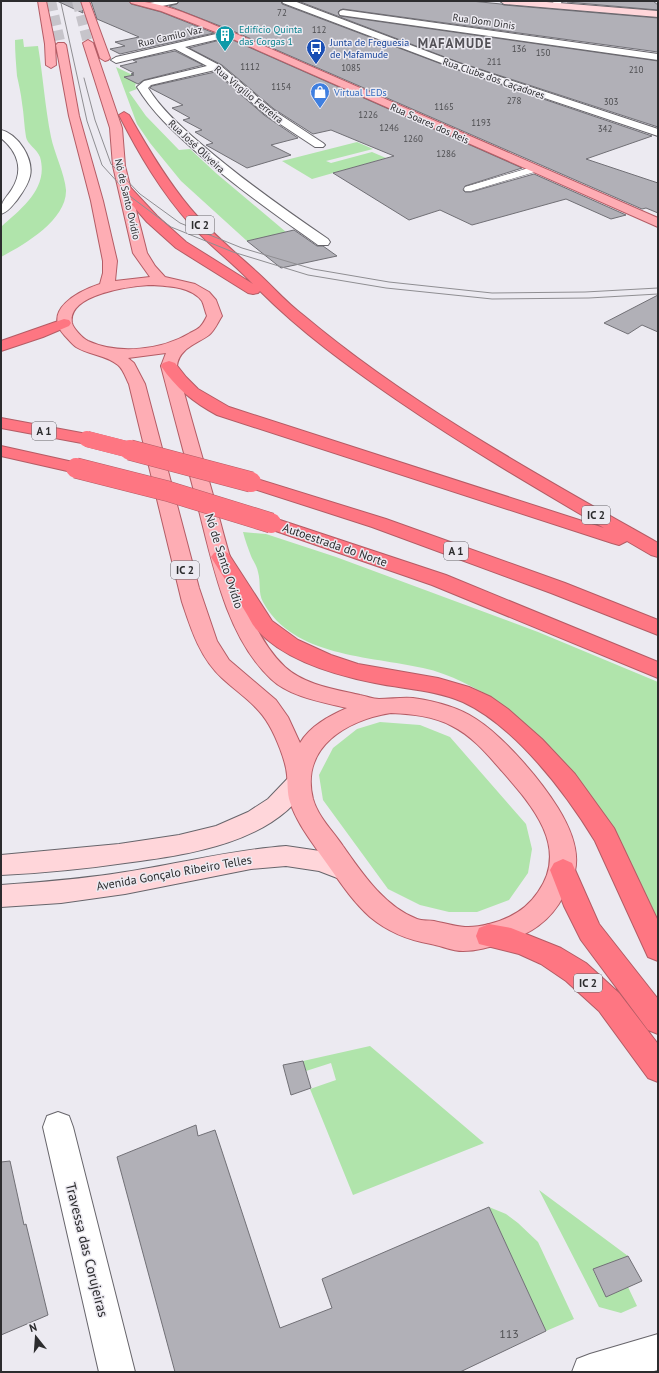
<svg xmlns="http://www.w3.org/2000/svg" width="659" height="1373" font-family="'PT Sans',sans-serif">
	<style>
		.green { fill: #b0e4ab }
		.building { fill: #b1b0b7; stroke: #717076 }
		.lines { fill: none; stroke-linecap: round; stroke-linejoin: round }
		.primary-tunnel { stroke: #c6c4ca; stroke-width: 10; stroke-dasharray: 10 5; stroke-linecap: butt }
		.service-casing { stroke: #67656b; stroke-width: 1 }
		.minor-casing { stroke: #67656b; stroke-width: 2 }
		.tertiary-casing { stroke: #67656b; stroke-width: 2 }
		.secondary-casing { stroke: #67656b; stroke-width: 2 }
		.primary-casing { stroke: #b45c65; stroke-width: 2 }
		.motorway-casing { stroke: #b45c65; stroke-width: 2 }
		.service { fill: #fff; fill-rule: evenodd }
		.minor { fill: #fff; fill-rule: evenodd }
		.tertiary { fill: #fff; fill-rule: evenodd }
		.secondary { fill: #ffd6da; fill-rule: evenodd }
		.primary { fill: #feadb4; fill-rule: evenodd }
		.motorway { fill: #fe7682; fill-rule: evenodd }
		.tram { stroke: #8f8e92; stroke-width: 1 }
		.motorway-bridge-far1-casing { stroke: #b45c65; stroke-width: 16; stroke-linecap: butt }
		.motorway-bridge-casing { stroke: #b45c65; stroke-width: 21; stroke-linecap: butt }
		.motorway-bridge-far1 { stroke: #fe7682; stroke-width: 16 }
		.motorway-bridge { stroke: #fe7682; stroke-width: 20 }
		.labels { text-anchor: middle; stroke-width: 3; stroke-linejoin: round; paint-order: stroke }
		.far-number-label { font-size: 9px; fill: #4d4d50 }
		.far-street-label { font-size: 10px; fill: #2c2c2e; stroke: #eceaf1 }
		.far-culture-label { font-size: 10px; fill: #0d838f; stroke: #eceaf1; text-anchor: start }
		.far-transit-label { font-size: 10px; fill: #164399; stroke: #eceaf1; text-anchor: start }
		.far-shop-label { font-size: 10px; fill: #366cbe; stroke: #eceaf1; text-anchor: start }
		.shield { fill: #eceaf1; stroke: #666568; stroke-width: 1 }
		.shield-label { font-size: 11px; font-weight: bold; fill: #2c2c2e }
		.street-label { font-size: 12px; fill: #2c2c2e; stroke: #eceaf1 }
		.near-number-label { font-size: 12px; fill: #4d4d50 }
		.far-district-label { font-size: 13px; font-weight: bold; letter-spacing: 1px; fill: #525056; stroke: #eceaf1 }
		.near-street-label { font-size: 14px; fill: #2c2c2e; stroke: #eceaf1 }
	</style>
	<rect width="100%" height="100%" fill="#eceaf1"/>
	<!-- green -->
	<path class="green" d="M23 39 24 47 38 46C43 76 45 107 51 137 54 152 65 175 66 190 67 220 24 245 1 257V227C22 208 49 188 40 157 37 149 27 144 26 137 24 126 24 114 22 103 21 94 19 85 17 76 16 64 15 52 15 40Z
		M116 67 145 81 136 83 135 86 137 89 129 92 146 116 179 150 190 149 217 174 286 232 247 241 181 181 150 143 137 124Z
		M357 142 373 149 326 161 331 163 372 152 386 158 312 179 282 161Z
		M243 532 266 534 336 557 538 632 658 682V934L641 897 500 703C476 688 451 674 423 668 370 656 293 657 263 602 258 593 261 582 258 572 257 566 253 561 251 556 248 548 245 540 243 532Z
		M380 722 420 725 450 737 526 824 532 849 528 873 509 900 477 912H449L420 905 388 889 323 800 319 775 333 748 357 729Z
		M370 1046 484 1143 353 1195 310 1089 336 1080 331 1063 306 1071 303 1061Z
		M539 1190 628 1256 593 1270 606 1297 628 1287 637 1306 621 1313 599 1307Z
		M489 1207 506 1214 518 1223 538 1242 574 1319 546 1331Z"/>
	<!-- building -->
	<path class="building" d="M57 1H80L83 13Z
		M91 1H129L131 4 161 12 214 33 120 54 110 49 125 46 115 42 139 37 97 19Z
		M179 1H281L282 4 452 68 652 136 586 159 658 183V213L646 208 642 209 233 31 169 6 177 4Z
		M298 1H471L501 4 504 5 658 18V52L343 9 340 10 338 12 340 16 658 61V127L458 62Z
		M568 1H653L658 5V10L567 2Z
		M228 38 522 168 465 186 463 190 465 192H471L534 174 626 215 611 219 566 199 472 225 440 210 409 220 333 173 394 156 331 130 313 134 274 109 222 65 189 48Z
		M175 51 203 65 144 80 138 84 124 77 134 75 131 74 134 73 120 66 137 62 133 60Z
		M215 72 264 115 298 138 271 145 291 155 247 168 206 145 213 143 195 132 202 130 183 120 190 118 172 108 183 105 150 88 152 86Z
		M294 230 317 246H323L337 256 281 268 247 241Z
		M658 295V332L642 325 628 334 604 323Z
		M303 1061 311 1088 291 1095 283 1065Z
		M196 1125 198 1136 215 1130 280 1328 332 1308 322 1279 489 1207 546 1331 460 1372H175L117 1157Z
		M10 1161 24 1225 26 1224 48 1315 1 1335V1162Z
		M628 1256 642 1281 606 1297 593 1269Z"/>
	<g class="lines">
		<!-- primary-tunnel -->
		<path class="primary-tunnel" d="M51 1 61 45
			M77 1 88 43"/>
		<!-- service casing -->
		<g class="service-casing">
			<path id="service" d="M532 167H538L539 169 538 171 471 191H465L464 189 465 187Z"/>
		</g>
		<!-- minor casing -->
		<g class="minor-casing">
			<path id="minor" d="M160 1H178L177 3 152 8 148 5 149 3Z
				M282 1H294L458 63 658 129V136L452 67 283 3Z
				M554 1H562L559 7 556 8 552 5Z
				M343 10 658 54V60L340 15 339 13 340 11Z
				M229 31 234 34 232 36 185 47 221 66 273 110 323 143 325 145 323 147H315L265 114 215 70 151 85 148 88C161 109 181 127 200 143 240 178 284 209 328 239L330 242 328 245H318C276 215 233 185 194 150 173 131 152 112 137 87L144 81 207 66 175 49 116 63 111 60 116 57Z
				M58 1112 69 1116 73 1127 135 1372H99L43 1127 47 1116Z"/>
		</g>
		<!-- tertiary casing -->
		<g class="tertiary-casing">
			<path id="tertiary" d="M1 130C18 134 34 159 30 176 28 185 22 193 17 200 12 206 8 212 1 214 1 200 5 200 12 189 24 170 18 152 1 138Z
				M658 1334V1370L650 1372H572L577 1359 590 1354Z"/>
		</g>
		<!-- secondary casing -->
		<g class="secondary-casing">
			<path id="secondary" d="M500 1H534L658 11V17L504 4Z
				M298 773 306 776 310 782C277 843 187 855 125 863 84 869 42 873 1 875V855L119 844 179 835 216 826 248 812 268 799 290 776Z
				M286 846 320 851 354 863 358 870 354 877 345 881 319 871 286 866 251 869 125 894 61 903 1 907V885C42 882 83 879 125 872 179 864 231 850 286 846Z"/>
		</g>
		<!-- primary casing -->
		<g class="primary-casing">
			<path id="primary" d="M38 1H46L55 44 56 65 51 68 46 65 45 44Z
				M81 1H89L110 58 108 60 105 61 100 58Z
				M130 1C165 1 200 20 232 32L658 218V227L226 36 161 11 131 3Z
				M88 40 93 43 122 128 125 166 147 253 155 266 165 277 195 284 209 292 216 300 222 316C218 322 215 330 209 335 197 344 179 348 177 366 188 409 201 452 213 495 228 548 244 629 285 667 305 685 334 689 360 695 366 696 373 699 379 699 391 699 401 697 413 698 434 701 458 707 476 719 504 737 540 779 558 808 569 826 580 849 575 871 573 879 568 888 564 895 550 922 530 934 503 943 490 947 477 951 463 951 452 951 442 946 431 944 408 940 388 932 370 917 350 899 336 876 320 854 309 838 296 821 290 802 287 793 288 784 287 775 286 761 276 737 269 725 258 705 238 693 222 678 200 658 191 629 182 602L129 384C126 378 123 369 118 365 106 355 89 355 76 347 72 344 68 339 65 336 41 310 79 291 100 284L103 273V261L91 201 69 116 56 45 58 43H64L66 45 79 116 103 201 117 261 115 281 150 277 133 253 113 166 110 128 83 43ZM150 285C166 286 191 286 202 301 204 305 205 311 207 316 205 320 203 324 200 327 198 329 194 331 190 333 162 350 118 355 88 341 82 338 73 328 72 323 67 294 131 286 150 285ZM166 353 161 366C172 409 184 452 195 495 211 555 224 635 271 679 290 697 322 702 347 708 329 716 310 726 300 743L288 717 276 700 229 660 217 641 199 588 145 384 134 363 128 358ZM391 713C412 714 433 716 452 726 472 736 487 754 501 770 531 804 570 847 538 892 526 910 509 919 489 924 466 930 457 926 434 921 429 920 422 921 417 919 384 906 362 873 343 846 333 831 318 817 313 799 300 747 347 720 391 713Z"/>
		</g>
		<!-- motorway casing -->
		<g class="motorway-casing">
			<path id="motorway" d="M124 112 129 115C147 147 166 179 190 208 211 233 236 253 260 275 274 288 287 303 303 315 410 405 536 474 658 543V557L651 555 627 541 619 545 612 543 217 415C193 402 176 388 161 366L163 363 169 361 175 363 186 377 198 389 229 407 604 528C534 487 464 446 397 400 349 367 301 332 260 291L258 293 253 294 248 293 176 248 147 222 122 193 120 190 122 187H130L157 216 186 242 253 284C233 263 210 246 191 225 161 192 139 154 119 115Z
				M64 319 69 320 71 323 69 326 43 337 1 351V341Z
				M1 418 87 434 93 435 96 439 93 443 87 444 1 428Z
				M1 446 82 464 85 468 82 472 76 473 1 456Z
				M251 477 386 519 565 583 658 620V635L551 593 372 527 245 486 242 482 245 478Z
				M271 517 446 575 658 662V678L432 585 264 527 262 523 264 519Z
				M221 551 228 553 272 621 298 640 331 655 358 664 438 678 469 687 491 697 508 709 542 739 575 774 614 828 658 921V961L648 957 595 841C566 793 515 726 463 702 436 690 404 689 375 683 335 675 286 661 258 631 252 625 249 617 245 611 234 593 222 575 211 557L214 553Z
				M563 859 572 863 599 924 658 999V1034L648 1030 581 940 564 906 550 870 554 863Z
				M489 924 511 928 561 948 586 963 619 993 658 1044V1082L648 1078 599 1011 566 981 541 964 519 954 479 944 476 936 479 928Z"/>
		</g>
		<!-- service -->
		<use href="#service" class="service"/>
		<!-- minor -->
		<use href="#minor" class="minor"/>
		<!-- tertiary -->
		<use href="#tertiary" class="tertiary"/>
		<!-- secondary -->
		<use href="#secondary" class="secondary"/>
		<!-- primary -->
		<use href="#primary" class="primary"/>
		<!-- motorway -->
		<use href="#motorway" class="motorway"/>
		<!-- tram -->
		<path class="tram" d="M61 3 87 121 102 165 131 197 171 227 233 252 308 275 386 288 492 299 589 298 658 294
			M84 78 95 120 111 164 140 194 180 223 242 248 313 269 389 282 492 293 585 292 658 288"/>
		<!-- motorway-bridge-far1 casing -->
		<g class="motorway-bridge-far1-casing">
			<path id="motorway-bridge-far1" d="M87 439 134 451"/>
		</g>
		<!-- motorway-bridge casing -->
		<g class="motorway-bridge-casing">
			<path id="motorway-bridge" d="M130 450 251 482
				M76 468 167 491 271 523"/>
		</g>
		<!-- motorway-bridge-far1 -->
		<use href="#motorway-bridge-far1" class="motorway-bridge-far1"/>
		<!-- motorway-bridge -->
		<use href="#motorway-bridge" class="motorway-bridge"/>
	</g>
	<!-- icons -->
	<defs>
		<g id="building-pin" transform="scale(1)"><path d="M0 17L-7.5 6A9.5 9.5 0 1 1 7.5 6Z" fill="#0f9aa8" stroke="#eceaf1"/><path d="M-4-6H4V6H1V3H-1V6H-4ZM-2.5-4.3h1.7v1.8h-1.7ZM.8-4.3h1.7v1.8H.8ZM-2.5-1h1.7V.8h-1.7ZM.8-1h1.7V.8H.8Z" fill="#fff"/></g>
		<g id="bus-pin" transform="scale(1)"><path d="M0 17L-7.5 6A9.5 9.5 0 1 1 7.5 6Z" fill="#1a4fb4" stroke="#eceaf1"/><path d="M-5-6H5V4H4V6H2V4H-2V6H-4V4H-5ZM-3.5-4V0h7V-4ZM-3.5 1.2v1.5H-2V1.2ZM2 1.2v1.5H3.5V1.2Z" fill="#fff"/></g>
		<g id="shop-pin" transform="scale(1)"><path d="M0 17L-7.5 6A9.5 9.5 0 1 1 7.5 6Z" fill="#3f7fe0" stroke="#eceaf1"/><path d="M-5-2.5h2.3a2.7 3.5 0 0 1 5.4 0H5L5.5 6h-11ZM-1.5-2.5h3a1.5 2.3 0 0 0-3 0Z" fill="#fff"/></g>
	</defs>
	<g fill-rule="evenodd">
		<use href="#building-pin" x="225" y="35"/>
		<use href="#bus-pin" x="316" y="48"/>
		<use href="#shop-pin" x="320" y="92"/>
	</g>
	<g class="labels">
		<!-- far-number labels -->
		<g class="far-number-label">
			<text x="282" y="16">72</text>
			<text x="319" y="33">112</text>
			<text x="519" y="52">136</text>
			<text x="543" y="56">150</text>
			<text x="494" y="65">211</text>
			<text x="250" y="70">1112</text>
			<text x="351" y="71">1085</text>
			<text x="636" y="73">210</text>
			<text x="281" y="90">1154</text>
			<text x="514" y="104">278</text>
			<text x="611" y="105">303</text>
			<text x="444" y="110">1165</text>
			<text x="368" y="118">1226</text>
			<text x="481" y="126">1193</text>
			<text x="389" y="131">1246</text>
			<text x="605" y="132">342</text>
			<text x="413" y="142">1260</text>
			<text x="446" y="157">1286</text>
		</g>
		<!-- far-street labels -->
		<g class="far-street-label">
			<text transform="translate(484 21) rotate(8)" y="4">Rua Dom Dinis</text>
			<text transform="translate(170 36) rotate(-13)" y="4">Rua Camilo Vaz</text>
			<text transform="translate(494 78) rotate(19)" y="4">Rua Clube dos Caçadores</text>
			<text transform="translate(249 94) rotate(39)" y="4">Rua Virgílio Ferreira</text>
			<text transform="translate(430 123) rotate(24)" y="4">Rua Soares dos Reis</text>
			<text transform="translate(197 146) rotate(43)" y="4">Rua José Oliveira</text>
			<text transform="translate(128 199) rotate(77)" y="4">Nó de Santo Ovídio</text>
		</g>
		<!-- far-culture labels -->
		<g class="far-culture-label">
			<text x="239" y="33">Edifício Quinta<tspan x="239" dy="12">das Corgas 1</tspan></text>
		</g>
		<!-- far-transit labels -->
		<g class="far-transit-label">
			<text x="330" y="46">Junta de Freguesia<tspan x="330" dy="12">de Mafamude</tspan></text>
		</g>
		<!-- far-shop labels -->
		<g class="far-shop-label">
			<text x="334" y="96">Virtual LEDs</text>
		</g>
		<!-- shield labels -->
		<g class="shield">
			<rect x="186" y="216" width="28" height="18" rx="3"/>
			<rect x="32" y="422" width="24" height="18" rx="3"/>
			<rect x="582" y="506" width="28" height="18" rx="3"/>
			<rect x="444" y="542" width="24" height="18" rx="3"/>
			<rect x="171" y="561" width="28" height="18" rx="3"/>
			<rect x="574" y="974" width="28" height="18" rx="3"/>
		</g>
		<g class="shield-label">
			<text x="200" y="229">IC 2</text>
			<text x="44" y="435">A 1</text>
			<text x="596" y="519">IC 2</text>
			<text x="456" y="555">A 1</text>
			<text x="185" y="574">IC 2</text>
			<text x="588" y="987">IC 2</text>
		</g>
		<!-- street labels -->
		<g class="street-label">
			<text transform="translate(335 545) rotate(19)" y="4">Autoestrada do Norte</text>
			<text transform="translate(224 561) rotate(72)" y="4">Nó de Santo Ovídio</text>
			<text transform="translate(174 873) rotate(-10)" y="4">Avenida Gonçalo Ribeiro Telles</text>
		</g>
		<!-- near-number labels -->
		<g class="near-number-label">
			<text x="509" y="1338">113</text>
		</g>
		<!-- far-district labels -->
		<g class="far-district-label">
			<text x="455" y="48">MAFAMUDE</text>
		</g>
		<!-- near-street labels -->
		<g class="near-street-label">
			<text transform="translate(87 1250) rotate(76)" y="5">Travessa das Corujeiras</text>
		</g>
	</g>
	<!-- border -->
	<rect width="659" height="1373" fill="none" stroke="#2c2c2e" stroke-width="4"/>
	<!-- north arrow -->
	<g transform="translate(36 1337) rotate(343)" stroke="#eceaf1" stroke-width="3" paint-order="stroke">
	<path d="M0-3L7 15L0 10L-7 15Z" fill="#2c2c2e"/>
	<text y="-6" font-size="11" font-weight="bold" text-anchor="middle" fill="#2c2c2e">N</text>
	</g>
</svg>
